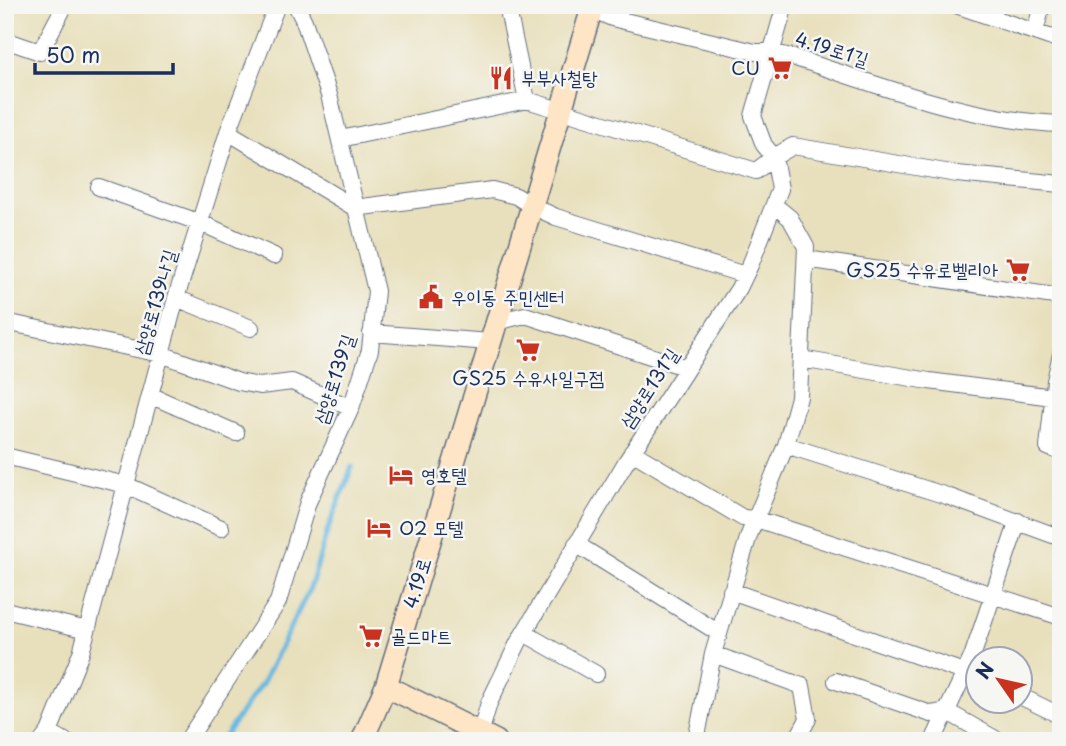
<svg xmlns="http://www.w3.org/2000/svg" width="1066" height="746" font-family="'Playpen Sans','Poor Story',sans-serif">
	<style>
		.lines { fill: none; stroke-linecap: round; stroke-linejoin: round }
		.stream { stroke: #64b7e0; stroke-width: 5 }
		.street-casing { stroke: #636d7f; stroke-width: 18 }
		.secondary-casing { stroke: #636d7f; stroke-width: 24 }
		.street { stroke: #fff; stroke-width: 16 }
		.secondary { stroke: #fde5c5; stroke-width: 21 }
		.labels { text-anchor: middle; stroke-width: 5; stroke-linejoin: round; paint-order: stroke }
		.street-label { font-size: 19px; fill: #1b2f5e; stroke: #f6f6f2 }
		.poi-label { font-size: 19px; fill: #1b2f5e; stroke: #f6f6f2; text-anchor: start }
	</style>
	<rect width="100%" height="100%" fill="#f6f6f2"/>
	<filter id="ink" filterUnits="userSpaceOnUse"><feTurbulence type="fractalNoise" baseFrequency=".0143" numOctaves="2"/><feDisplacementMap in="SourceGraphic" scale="14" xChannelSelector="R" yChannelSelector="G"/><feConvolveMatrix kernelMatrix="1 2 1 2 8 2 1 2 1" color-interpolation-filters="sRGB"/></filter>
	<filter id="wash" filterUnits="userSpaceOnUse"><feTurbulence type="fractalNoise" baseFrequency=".00686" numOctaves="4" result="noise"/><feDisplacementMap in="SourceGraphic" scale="28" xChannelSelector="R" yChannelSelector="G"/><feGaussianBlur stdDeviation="1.57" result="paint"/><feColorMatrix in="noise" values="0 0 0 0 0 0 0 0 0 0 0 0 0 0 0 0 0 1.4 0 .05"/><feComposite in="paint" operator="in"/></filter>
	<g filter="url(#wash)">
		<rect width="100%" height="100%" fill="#e8e0bc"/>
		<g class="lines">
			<!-- stream -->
			<path class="stream" d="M221 741 263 682 311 586 328 529 352 467"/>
		</g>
	</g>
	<g filter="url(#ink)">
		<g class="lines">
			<!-- street casing -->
			<g class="street-casing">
				<path id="street" d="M507 5 527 100 756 171 774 157 793 146 957 174 1061 184
					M956 5 1049 37 1061 38
					M592 9 612 18 755 52H771L795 58C882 86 969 121 1061 124
					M1035 32 1042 5
					M5 40 40 52 65 5
					M228 132 355 208 492 190 516 196 532 206 556 217 745 275
					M340 139 527 100
					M99 187 201 223 274 256
					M806 259 1061 297
					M176 298 251 328
					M5 322 161 354 239 382 260 386 292 382 351 408
					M496 322 525 315 687 368
					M371 333 490 342
					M1061 354 1055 381 1048 447 1061 452
					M801 359 929 381 1053 397
					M150 395 236 433
					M786 445 947 496 1061 538
					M632 452 743 518 756 519 1061 617
					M5 456 126 485 221 528
					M576 544 719 633
					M731 591 978 677
					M5 610 87 630
					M524 633 596 674
					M713 654 802 686 808 719 796 741
					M836 681 931 714 946 711 999 741
					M1020 696 1061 716
					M49 732 65 741
					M42 741 49 732 81 653 176 298 228 132 277 5
					M187 741 278 602 308 502 351 408 370 350 376 291 329 95 304 21 296 5
					M478 741 489 703 519 641 626 462 739 288 751 263 780 189 774 157 764 145 753 116 785 5
					M696 741 713 654 724 617 749 535 786 445 799 397 806 247 790 218 774 205
					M933 741 972 657 1018 521"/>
			</g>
			<!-- secondary casing -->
			<g class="secondary-casing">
				<path id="secondary" d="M386 686 496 741
					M362 741 386 686 593 5"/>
			</g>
			<!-- street -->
			<use href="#street" class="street"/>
			<!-- secondary -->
			<use href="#secondary" class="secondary"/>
		</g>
	</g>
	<!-- icons -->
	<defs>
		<g id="supermarket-bare" transform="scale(1.89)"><path d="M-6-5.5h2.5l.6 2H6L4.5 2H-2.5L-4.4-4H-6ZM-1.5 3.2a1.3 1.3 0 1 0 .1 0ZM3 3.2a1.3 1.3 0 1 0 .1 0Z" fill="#c8321e" stroke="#f6f6f2" stroke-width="2.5" paint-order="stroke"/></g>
		<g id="restaurant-bare" transform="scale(1.89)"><path d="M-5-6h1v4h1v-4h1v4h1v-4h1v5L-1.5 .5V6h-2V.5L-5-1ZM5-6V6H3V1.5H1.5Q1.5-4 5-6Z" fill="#c8321e" stroke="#f6f6f2" stroke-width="2.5" paint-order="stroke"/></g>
		<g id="civic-bare" transform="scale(1.89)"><path d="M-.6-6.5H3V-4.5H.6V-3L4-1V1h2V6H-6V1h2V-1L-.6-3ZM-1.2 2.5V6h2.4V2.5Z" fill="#c8321e" stroke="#f6f6f2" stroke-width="2.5" paint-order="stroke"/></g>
		<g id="hotel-bare" transform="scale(1.89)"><path d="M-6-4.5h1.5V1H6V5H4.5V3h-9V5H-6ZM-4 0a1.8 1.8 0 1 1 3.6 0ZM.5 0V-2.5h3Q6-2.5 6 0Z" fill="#c8321e" stroke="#f6f6f2" stroke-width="2.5" paint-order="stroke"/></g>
	</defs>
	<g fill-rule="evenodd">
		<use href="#supermarket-bare" x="780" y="68"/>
		<use href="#restaurant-bare" x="501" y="78"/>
		<use href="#supermarket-bare" x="1018" y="270"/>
		<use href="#civic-bare" x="431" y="297"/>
		<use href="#supermarket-bare" x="528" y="350"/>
		<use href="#hotel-bare" x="401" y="475"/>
		<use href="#hotel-bare" x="379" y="528"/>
		<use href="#supermarket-bare" x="371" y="636"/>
	</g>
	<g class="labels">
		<!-- street labels -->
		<g class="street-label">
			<text transform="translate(832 49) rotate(17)" y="7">4.19로1길</text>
			<text transform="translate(155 302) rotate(-74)" y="7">삼양로139나길</text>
			<text transform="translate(334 379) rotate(-72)" y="7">삼양로139길</text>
			<text transform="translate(649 388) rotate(-57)" y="7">삼양로131길</text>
			<text transform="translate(417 583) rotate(-73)" y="7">4.19로</text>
		</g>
		<!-- poi labels -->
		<g class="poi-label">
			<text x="760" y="75" text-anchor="end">CU</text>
			<text x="521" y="85">부부사철탕</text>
			<text x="998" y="277" text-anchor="end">GS25 수유로벨리아</text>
			<text x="451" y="304">우이동 주민센터</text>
			<text x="528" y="385" text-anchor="middle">GS25 수유사일구점</text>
			<text x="421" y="482">영호텔</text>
			<text x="399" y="535">O2 모텔</text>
			<text x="391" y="643">골드마트</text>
		</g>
	</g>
	<!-- margin -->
	<rect width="1066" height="746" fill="none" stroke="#f6f6f2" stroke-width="28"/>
	<!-- north arrow -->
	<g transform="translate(999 680) rotate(304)"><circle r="33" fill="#f6f6f2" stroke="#9ea6b7" stroke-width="2"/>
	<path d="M0-5L12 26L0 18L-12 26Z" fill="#c8321e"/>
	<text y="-10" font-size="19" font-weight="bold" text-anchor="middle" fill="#1b2f5e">N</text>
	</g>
	<!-- scale -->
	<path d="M35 63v10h138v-10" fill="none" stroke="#1b2f5e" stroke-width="3.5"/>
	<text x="46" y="63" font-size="21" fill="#1b2f5e" stroke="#f6f6f2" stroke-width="5" paint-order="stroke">50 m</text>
</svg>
